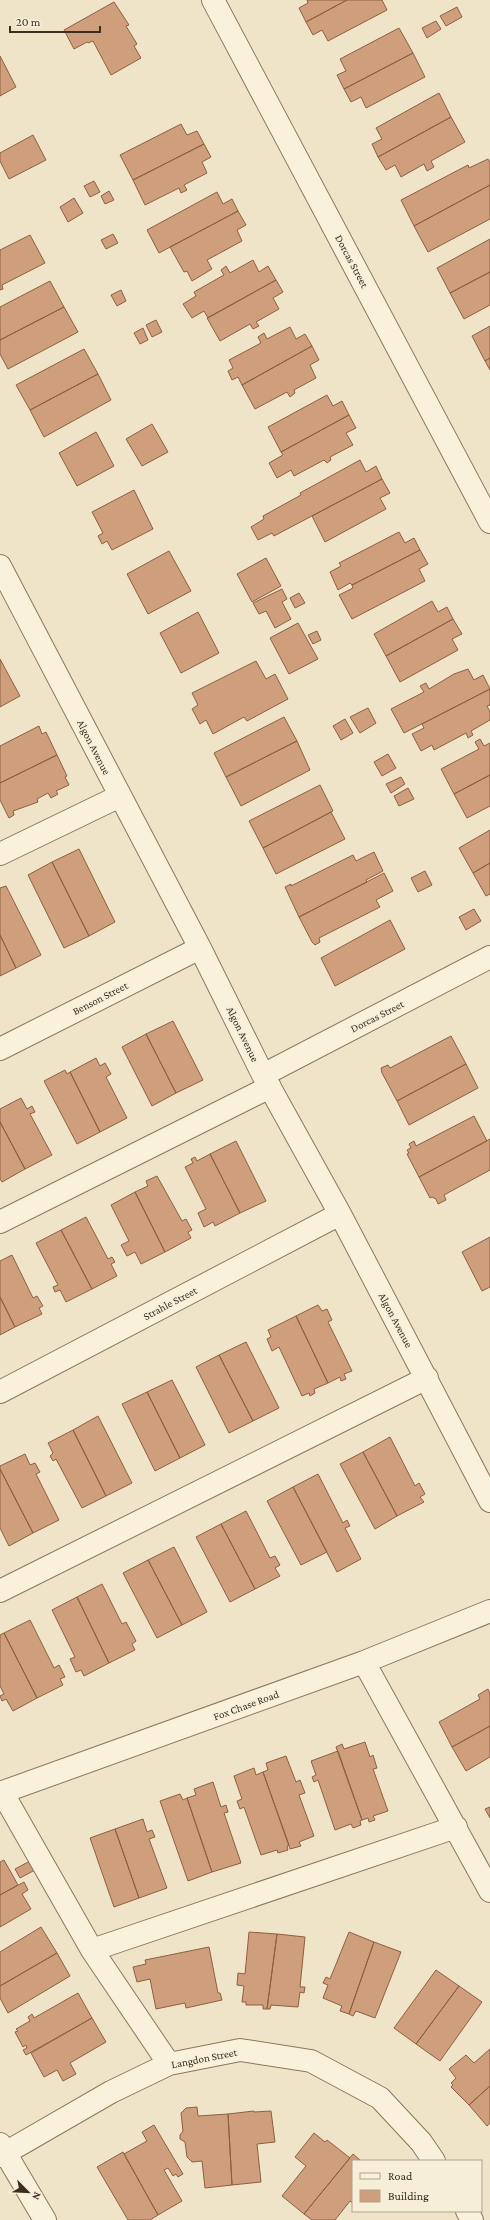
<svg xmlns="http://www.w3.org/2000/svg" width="490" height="2220" font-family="'Crimson Pro',serif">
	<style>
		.building { fill: #cf9f7d; stroke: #8d5f41 }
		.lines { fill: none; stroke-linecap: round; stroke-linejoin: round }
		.minor-casing { stroke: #8d765c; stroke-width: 24 }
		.minor { stroke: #faf1dc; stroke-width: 22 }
		.labels { text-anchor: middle; stroke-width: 3.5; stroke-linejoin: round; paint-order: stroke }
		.street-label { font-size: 11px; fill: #3d2e20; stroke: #f7eed8 }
	</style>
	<rect width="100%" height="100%" fill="#f0e4c8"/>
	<!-- building -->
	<path class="building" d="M307 0H347L306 22 299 8 308 3Z
		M347 0H382L387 10 328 41 322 30 313 35 306 22Z
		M114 2 129 25 126 26 137 44 134 46 141 58 111 75 93 41 88 43 87 42 74 49 64 30Z
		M457 7 462 17 446 26 440 16Z
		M436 21 441 29 427 38 422 28Z
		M399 28 413 53 344 89 337 75 346 71 340 59Z
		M413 53 425 77 366 108 361 97 351 102 344 89Z
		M0 56 16 87 0 96Z
		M439 93 451 117 378 157 372 144 382 139 376 128Z
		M451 117 465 142 431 161 434 167 427 171 424 164 401 177 395 165 386 170 378 157Z
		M181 124 187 135 197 131 204 144 133 180 120 155Z
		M33 135 46 160 9 179 0 161V153Z
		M204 144 211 157 202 162 207 173 184 185 187 190 181 193 179 188 145 205 133 180Z
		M488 159 490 163V185L414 226 401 200 468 165 469 168Z
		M94 181 100 192 90 197 84 186Z
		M490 185V219L428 252 414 226Z
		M109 191 114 200 105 204 101 196Z
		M217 192 223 204 232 199 238 211 159 253 147 230Z
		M74 198 83 213 68 222 60 207Z
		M238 211 246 225 237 230 242 241 207 260 212 269 192 281 187 271 184 272 170 247Z
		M113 234 118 243 106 249 101 240Z
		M30 235 45 263 2 285 3 289 0 290V250Z
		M490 239V272L450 293 437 268Z
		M253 260 259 272 268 266 276 280 208 318 204 311 192 318 183 304 196 296 194 292 224 275 221 270 226 266 230 273Z
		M490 272V305L464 319 450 293Z
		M276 280 283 292 273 298 279 309 256 322 259 326 253 329 250 324 220 341 207 318Z
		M50 281 64 307 0 340V307Z
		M121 290 126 301 117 306 111 295Z
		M64 307 78 332 8 369 0 354V340Z
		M156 320 162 332 152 337 146 325Z
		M490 326V358L485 361 472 336Z
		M290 327 296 339 305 334 312 346 242 385 238 377 232 380 228 371 233 368 229 360 261 343 258 337 264 333 267 339Z
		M143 328 148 340 140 344 134 333Z
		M312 346 319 360 310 365 316 378 294 390 295 393 290 397 287 392 255 409 242 385Z
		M84 349 98 374 30 410 16 385Z
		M490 358V370L485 361Z
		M98 374 111 400 44 437 30 410Z
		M327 395 333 406 342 401 349 415 281 452 268 427Z
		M349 415 356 428 346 433 353 445 330 457 331 460 327 463 324 460 294 476 291 470 277 478 269 463 283 455 281 452Z
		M152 424 168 452 142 466 126 439Z
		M96 432 114 466 77 486 59 453Z
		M360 460 366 472 376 466 382 479 274 536 272 533 258 540 251 527 264 519 263 516 301 495 300 493Z
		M382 479 390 493 380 498 386 509 325 542 312 516Z
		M134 490 153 529 112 550 107 541 102 544 98 536 103 533 92 512Z
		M399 532 405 543 414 538 420 550 352 585 350 583 338 590 330 572 341 566 339 563Z
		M420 550 428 564 419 569 425 581 352 619 339 595 353 588 352 585Z
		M169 551 191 591 148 614 127 574Z
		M266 558 281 586 252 602 237 574Z
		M282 589 287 599 282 602 291 619 275 628 266 611 259 614 253 603Z
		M299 593 305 603 295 608 290 598Z
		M432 601 438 612 447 607 453 619 386 656 374 634Z
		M198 612 219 653 181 673 160 633Z
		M453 619 462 634 452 639 458 650 400 682 386 656Z
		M298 623 318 659 289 674 270 638Z
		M317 631 321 640 313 644 308 635Z
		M0 659 20 696 0 707Z
		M256 661 266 679 275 674 288 699 247 721 244 717 213 734 206 720 200 724 192 709 198 705 192 693Z
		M468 669 474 680 483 675 490 689 404 733 391 709 424 692 420 686 426 683 429 689 454 674Z
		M490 689V705L487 706 490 712V720L471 731 473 735 468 738 466 733 434 750 432 745 421 751 412 734 424 728 422 724Z
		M368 708 376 723 360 733 350 717Z
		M284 717 297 741 226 777 214 753Z
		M345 719 353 733 341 740 333 726Z
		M39 726 42 734 46 732 57 755 0 783V746Z
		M480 739 484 746 490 743V775L454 794 441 769 479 749 475 742Z
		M297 741 310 770 241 806 226 777Z
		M388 754 396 768 382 776 374 762Z
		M57 755 67 776 65 777 69 785 56 791 58 794 51 798 48 793 37 799 38 802 13 811 14 815 9 818 0 800V783Z
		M490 775V806L467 818 454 794Z
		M401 777 405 784 391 793 386 784Z
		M320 785 333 811 263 848 249 821Z
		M408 788 414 799 399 806 394 796Z
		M331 812 345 839 276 874 263 848Z
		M490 830V863L473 873 459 848Z
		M79 849 115 922 89 936 52 862Z
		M374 852 383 871 366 880 367 882 299 917 285 887 291 884V886L353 855 356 861Z
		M52 862 89 936 64 948 28 875Z
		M490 863V894L486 896 473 873Z
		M425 871 432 885 418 892 411 878Z
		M384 873 393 891 376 900 380 907 319 938 320 942 315 945 312 942 299 917Z
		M6 886 41 955 16 968 0 935V888Z
		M474 909 481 921 466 930 459 917Z
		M390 920 405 949 335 986 321 958Z
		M0 935 16 968 0 976Z
		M173 1021 203 1080 176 1093 146 1034Z
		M146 1034 176 1093 152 1106 122 1047Z
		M451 1036 466 1064 397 1101 382 1073 381 1068 388 1065 390 1068Z
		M96 1058 100 1066 105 1063 111 1074 106 1077 127 1118 100 1132 70 1072Z
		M466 1064 478 1088 409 1125 397 1101Z
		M65 1070 67 1074 70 1072 100 1132 77 1144 44 1081Z
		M21 1098 27 1109 32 1106 35 1112 30 1114 52 1155 25 1169 0 1122V1109Z
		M474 1116 487 1141 419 1177 407 1154 409 1153 407 1150 411 1148 409 1144 414 1141 416 1146Z
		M0 1122 25 1169 2 1182 0 1179Z
		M490 1139V1170L444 1195 446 1200 438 1204 436 1199 432 1197 430 1198 419 1177Z
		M236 1141 266 1201 240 1213 210 1154Z
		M210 1154 240 1213 215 1226 213 1222 204 1227 198 1213 206 1209 185 1167 193 1163 191 1159 195 1157 197 1161Z
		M157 1176 182 1221 186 1219 192 1230 188 1232 191 1238 165 1252 135 1192 148 1186 146 1181Z
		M135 1192 165 1252 141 1264 135 1252 127 1256 121 1245 129 1241 111 1205Z
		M86 1217 108 1259 112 1257 115 1262 111 1264 117 1276 92 1289 61 1230Z
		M61 1230 92 1289 66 1302 60 1290 55 1292 53 1287 58 1285 36 1243Z
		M490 1237V1287L482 1291 462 1252Z
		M12 1255 33 1298 37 1296 43 1306 39 1308 42 1314 15 1327 0 1297V1261Z
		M0 1297 15 1327 0 1335Z
		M318 1305 322 1311 327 1309 332 1320 328 1322 352 1371 344 1374 346 1379 341 1381 340 1377 328 1383 296 1316Z
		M296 1316 328 1383 314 1389 315 1393 310 1396 309 1393 302 1396 279 1347 272 1351 267 1339 271 1337 268 1330Z
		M246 1342 279 1408 253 1421 219 1355Z
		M219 1355 253 1421 229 1433 196 1367Z
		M172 1380 205 1445 180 1458 147 1392Z
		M147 1392 180 1458 155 1471 122 1404Z
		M98 1416 132 1483 106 1496 73 1430Z
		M73 1430 106 1496 82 1508 56 1459 53 1461 50 1456 53 1453 48 1443Z
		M390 1437 415 1486 419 1483 425 1494 420 1497 424 1502 397 1516 363 1452Z
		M363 1452 397 1516 375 1529 340 1464Z
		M25 1454 30 1465 35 1463 40 1472 36 1474 59 1520 33 1533 0 1469V1466Z
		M0 1469 33 1533 9 1546 0 1528Z
		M318 1474 343 1523 347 1520 350 1526 345 1528 361 1559 337 1572 293 1487Z
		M293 1487 327 1552 301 1565 267 1501Z
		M246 1511 270 1558 275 1556 280 1565 275 1568 280 1576 255 1589 221 1524Z
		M221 1524 255 1589 230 1602 196 1537Z
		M174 1547 207 1612 182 1625 148 1560Z
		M148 1560 182 1625 157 1638 123 1573Z
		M102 1584 122 1624 126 1622 136 1641 132 1644 135 1650 109 1663 77 1597Z
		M77 1597 109 1663 84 1676 81 1670 76 1672 70 1659 75 1657 52 1610Z
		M30 1620 54 1668 59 1665 65 1677 60 1679 63 1685 37 1698 4 1633Z
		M4 1633 37 1698 13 1711 6 1699 2 1701 0 1696 4 1694 0 1686V1635Z
		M488 1689 490 1694V1726L452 1747 439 1722 480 1699 478 1695Z
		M490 1726V1757L466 1771 452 1747Z
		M365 1742 370 1757 373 1755 377 1768 373 1769 388 1811 373 1816 375 1820 369 1822 368 1818 362 1820 336 1747 342 1744 344 1749Z
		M338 1751 362 1820 360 1821 361 1825 353 1828 351 1824 335 1830 318 1780 314 1782 312 1777 316 1775 311 1761Z
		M286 1756 296 1782 300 1780 305 1793 299 1795 314 1836 299 1842 301 1846 290 1849 263 1772 268 1770 266 1763Z
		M254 1768 256 1775 263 1772 289 1845 287 1846 288 1850 278 1853 277 1850 261 1855 244 1807 240 1809 237 1801 242 1799 234 1776Z
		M213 1782 221 1807 226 1805 228 1812 224 1813 241 1863 212 1872 187 1798 196 1795 194 1789Z
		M180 1794 183 1800 187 1798 212 1872 188 1881 160 1801Z
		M490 1807V1818L485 1809Z
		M143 1819 147 1832 152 1830 155 1837 149 1839 167 1888 139 1898 115 1829Z
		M115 1829 139 1898 114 1907 90 1838Z
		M4 1860 18 1885 0 1895V1862Z
		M30 1861 35 1870 20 1878 15 1869Z
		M24 1882 28 1890 22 1894 31 1909 0 1927V1895Z
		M41 1927 57 1953 0 1986V1952Z
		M249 1932 277 1934 267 2009H263V2005H246V2002H242L244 1986 237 1985 238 1973 245 1974Z
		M349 1932 374 1942 349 2014 340 2011 342 2006 323 1998 328 1985 323 1983 326 1977 330 1979Z
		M277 1934 305 1937 300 1987H305L304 1993 300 1992 298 2007 271 2005 270 2009H267Z
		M374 1942 401 1952 375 2018 356 2011 353 2016 349 2014Z
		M209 1947 218 1993H220L222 2000 186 2008 185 2003 156 2009 150 1979 137 1982 133 1967 146 1964 145 1960Z
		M57 1953 70 1976 8 2013 0 1998V1986Z
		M436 1970 459 1986 416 2044 394 2028Z
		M459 1986 482 2002 440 2061 416 2044Z
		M78 1993 92 2018 26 2055 23 2050 27 2048 26 2045 23 2047 15 2032 18 2031 16 2029 30 2021 28 2017 32 2014 34 2018Z
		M92 2018 106 2042 70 2063 76 2074 63 2081 57 2070 44 2077 31 2053Z
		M490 2049V2086L469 2105 451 2087 453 2085 451 2083 456 2078 449 2069 466 2055 474 2063Z
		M490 2086V2123L487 2126 469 2105Z
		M197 2107 198 2116 228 2114 232 2185 205 2188 202 2161 192 2162 187 2157 185 2142 180 2139V2135L183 2131 181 2113 186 2108Z
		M254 2111V2112L271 2111 275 2142 257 2144 261 2182 232 2185 228 2114Z
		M154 2125 183 2174 178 2177 176 2174 173 2176 168 2168 164 2170 182 2201 158 2215 124 2154 147 2141 142 2132Z
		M314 2133 325 2142 327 2140 350 2158 304 2214 282 2196 306 2166 295 2157Z
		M123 2152 158 2215 150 2220H128L97 2167Z
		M353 2154 360 2160 353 2161V2203L350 2201 335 2220H312L304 2214Z"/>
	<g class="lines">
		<!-- minor casing -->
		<g class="minor-casing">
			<path id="minor" d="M213 0 490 522
				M0 566 200 948 263 1075 340 1214 490 1501
				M0 854 120 796
				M0 1049 200 948
				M263 1075 490 957
				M0 1222 270 1087
				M0 1392 340 1214
				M0 1591 427 1378
				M364 1662 490 1891
				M2 1792 92 1950 169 2064
				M0 1793 364 1662 490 1611
				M92 1950 456 1827
				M0 2144 45 2220
				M0 2156 111 2092 169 2064 240 2050 311 2061 380 2098 421 2142 434 2161
				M467 2211 472 2220"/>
		</g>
		<!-- minor -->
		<use href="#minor" class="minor"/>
	</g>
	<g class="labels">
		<!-- street labels -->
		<g class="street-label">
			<text transform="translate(352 261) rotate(62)" y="4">Dorcas Street</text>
			<text transform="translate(94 747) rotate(63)" y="4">Algon Avenue</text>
			<text transform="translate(100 998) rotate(-27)" y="4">Benson Street</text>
			<text transform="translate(377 1016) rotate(-27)" y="4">Dorcas Street</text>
			<text transform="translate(243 1034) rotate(64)" y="4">Algon Avenue</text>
			<text transform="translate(170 1303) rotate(-28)" y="4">Strahle Street</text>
			<text transform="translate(396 1320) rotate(62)" y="4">Algon Avenue</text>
			<text transform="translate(246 1705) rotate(-20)" y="4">Fox Chase Road</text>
			<text transform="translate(204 2058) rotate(-11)" y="4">Langdon Street</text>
		</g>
	</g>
	<!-- legend -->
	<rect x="352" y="2160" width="130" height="52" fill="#f7eed8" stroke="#ada18e"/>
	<rect x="360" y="2173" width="20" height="6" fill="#faf1dc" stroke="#ada18e"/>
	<text x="388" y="2180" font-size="12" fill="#3d2e20">Road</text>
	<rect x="360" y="2190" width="20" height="12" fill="#cf9f7d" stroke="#ada18e"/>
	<text x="388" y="2200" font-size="12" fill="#3d2e20">Building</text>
	<!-- north arrow -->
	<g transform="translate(28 2192) rotate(114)" stroke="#f7eed8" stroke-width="3" paint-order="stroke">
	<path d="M0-3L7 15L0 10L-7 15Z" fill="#3d2e20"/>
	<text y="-6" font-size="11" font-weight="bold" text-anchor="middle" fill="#3d2e20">N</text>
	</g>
	<!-- scale -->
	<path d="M10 26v6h90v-6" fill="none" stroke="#3d2e20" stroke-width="2"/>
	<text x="16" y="26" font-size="12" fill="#3d2e20" stroke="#f7eed8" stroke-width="3" paint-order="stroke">20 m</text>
</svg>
